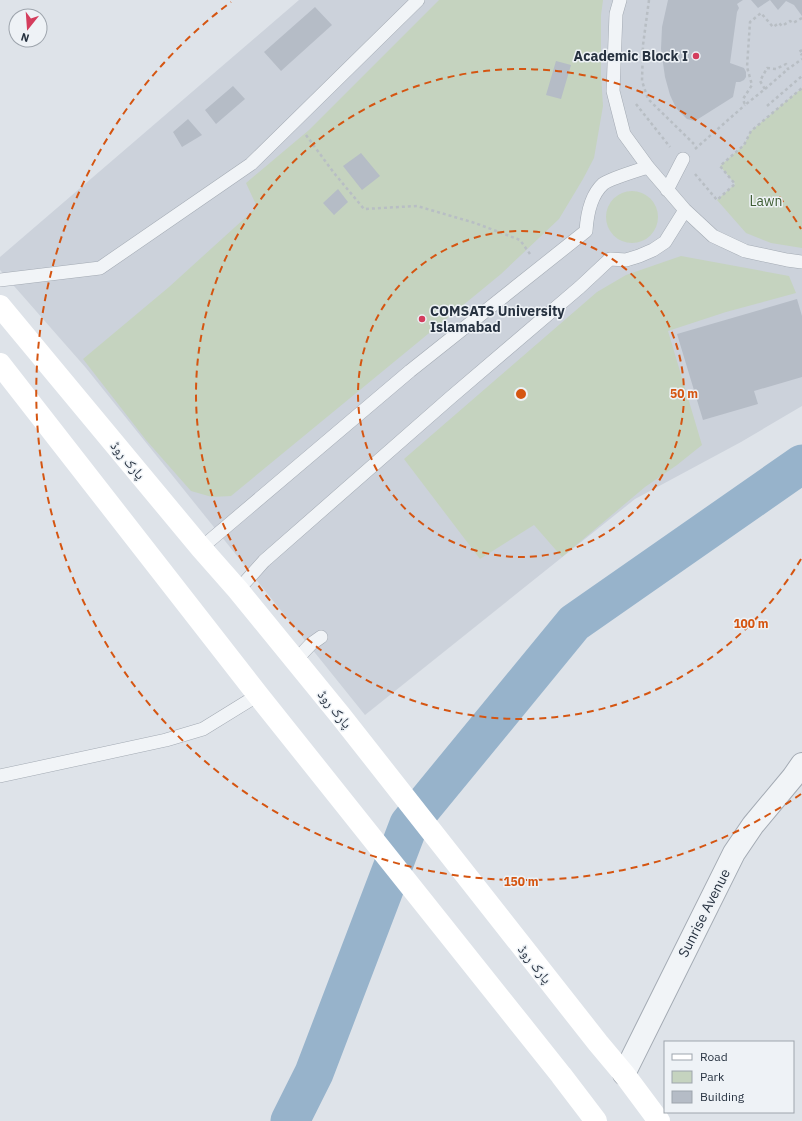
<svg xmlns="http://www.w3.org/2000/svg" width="802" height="1121" font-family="'IBM Plex Sans','Noto Naskh Arabic',sans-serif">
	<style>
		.built { fill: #ccd2db }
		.green { fill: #c5d3bf }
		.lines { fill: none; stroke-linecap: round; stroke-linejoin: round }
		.river { stroke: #97b3cb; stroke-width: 39 }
		.building { fill: #b5bcc6 }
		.lane-casing { stroke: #a3aab3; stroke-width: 14 }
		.street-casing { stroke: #a3aab3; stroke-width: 24 }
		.path { stroke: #b8bec4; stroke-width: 2.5; stroke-dasharray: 3 3; stroke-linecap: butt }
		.lane { stroke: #f1f4f7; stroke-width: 13 }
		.street { stroke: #f1f4f7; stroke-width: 22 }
		.secondary { stroke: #fff; stroke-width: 22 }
		.ring { fill: none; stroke: #d55511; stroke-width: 2; stroke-dasharray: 7 5 }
		.poi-dot { fill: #d43d5d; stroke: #eef2f6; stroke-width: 1.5 }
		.labels { text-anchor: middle; stroke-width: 3; stroke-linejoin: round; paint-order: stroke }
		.poi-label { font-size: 14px; font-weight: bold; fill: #273240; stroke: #eef2f6; text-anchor: end }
		.park-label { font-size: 14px; fill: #3e5d33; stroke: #eef2f6 }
		.street-label { font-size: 14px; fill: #273240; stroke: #eef2f6 }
		.centre { fill: #d55511; stroke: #eef2f6; stroke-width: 2 }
		.ring-label { font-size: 12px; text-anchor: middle; font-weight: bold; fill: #d55511; stroke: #eef2f6; stroke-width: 3; stroke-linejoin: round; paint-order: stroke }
	</style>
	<rect width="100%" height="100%" fill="#dee3e9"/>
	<!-- built -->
	<path class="built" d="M299 0H802V406L741 442 635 499 365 715 86 368 0 270V257Z"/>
	<!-- green -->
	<path class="green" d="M439 0H603L601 15V74L603 106 594 158 583 179 559 219 501 274 231 496 212 497 191 491 146 440 83 359 169 287 257 207 246 183 309 130Z
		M802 88V248L771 243 746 233 717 200 735 184 720 166 744 145 751 131Z
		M606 217a26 26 0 1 1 52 0a26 26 0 1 1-52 0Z
		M681 256 789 276 796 293 726 312 668 331 702 445 677 465 645 487 562 557 534 525 480 559 404 459 597 292 626 275Z"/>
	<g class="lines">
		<!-- river -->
		<path class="river" d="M290 1121 314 1073 409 824 574 623 802 464"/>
	</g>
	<!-- building -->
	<path class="building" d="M668 0H743L737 4 739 8 737 12 730 63 744 68 746 72V77L744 80 740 82H736L733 97 695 121 687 119 676 108 670 95 665 77 661 49 662 27Z
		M751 0H802V16L794 5 786 1 778 10 770 0 758 8Z
		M315 7 332 25 281 71 264 52Z
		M556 61 571 65 561 99 546 95Z
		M233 86 245 99 216 124 205 110Z
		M188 119 202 135 182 147 173 132Z
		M361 153 380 176 362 190 343 166Z
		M338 189 348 202 334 215 323 203Z
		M797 299 802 316V377L754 391 758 404 703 420 677 334Z"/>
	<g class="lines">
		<!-- lane casing -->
		<g class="lane-casing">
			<path id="lane" d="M620 0 616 14 613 91 624 134 648 167 685 210 713 236 745 251 787 260 802 262
				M667 190 683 159
				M0 280 100 268 251 164 418 0
				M201 548 410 371 586 231C587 215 591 195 603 184 609 179 639 170 648 167
				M238 590 264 561 450 398 580 287 610 259 626 260 639 256 653 250 665 242 685 210
				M295 661 311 644 321 637
				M0 776 166 740 203 729 258 695"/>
		</g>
		<!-- street casing -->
		<g class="street-casing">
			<path id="street" d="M624 1074 734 853 753 825 793 777 802 764"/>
		</g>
		<!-- path -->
		<path class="path" d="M649 0 643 45 642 81 648 99 694 144
			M802 18 793 23 790 21 782 26 779 23 773 27 761 13 750 22 747 67 752 85 743 99 745 105 765 89 760 81 767 68 776 69 786 64 788 69 802 59
			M802 50 799 52 802 55
			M765 89 788 69
			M636 104 670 147
			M767 106 802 76
			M306 135 334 173 364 209 417 206 475 223 520 240 530 254
			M695 149 745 105
			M695 174 717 200 735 184 720 166 744 145 751 131 802 88"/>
		<!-- lane -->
		<use href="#lane" class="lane"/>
		<!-- street -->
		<use href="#street" class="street"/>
		<!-- secondary -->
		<path class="secondary" d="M0 306 201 548 238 590 340 715 598 1043 624 1074 659 1121
			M0 364 258 695 561 1075 596 1121"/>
	</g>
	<!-- distance rings -->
	<g class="ring">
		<circle cx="521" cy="394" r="163"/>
		<path d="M801 559A325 325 0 1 1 801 229"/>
		<path d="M801 794A488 488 0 0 1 231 2"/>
	</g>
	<!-- markers -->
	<g class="poi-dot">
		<circle cx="696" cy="56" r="4"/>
		<circle cx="422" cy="319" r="4"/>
	</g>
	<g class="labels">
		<!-- poi labels -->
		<g class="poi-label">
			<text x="688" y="61">Academic Block I</text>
			<text x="430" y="316" text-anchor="start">COMSATS University<tspan x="430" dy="16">Islamabad</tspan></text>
		</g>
		<!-- park labels -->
		<g class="park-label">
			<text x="766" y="206">Lawn</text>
		</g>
		<!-- street labels -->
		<g class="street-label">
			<text transform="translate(128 460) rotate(50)" y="5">پارک روڈ</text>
			<text transform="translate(335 709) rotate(51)" y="5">پارک روڈ</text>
			<text transform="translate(704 913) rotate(-63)" y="5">Sunrise Avenue</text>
			<text transform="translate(535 964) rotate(52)" y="5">پارک روڈ</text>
		</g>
	</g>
	<circle cx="521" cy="394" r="6" class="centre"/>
	<g class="ring-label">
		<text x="684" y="398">50 m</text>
		<text x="751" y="628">100 m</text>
		<text x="521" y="886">150 m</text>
	</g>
	<!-- legend -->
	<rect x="664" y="1041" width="130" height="72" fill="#eef2f6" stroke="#9ea5ad"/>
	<rect x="672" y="1054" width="20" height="6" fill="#ffffff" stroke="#9ea5ad"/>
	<text x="700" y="1061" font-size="12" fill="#273240">Road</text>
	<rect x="672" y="1071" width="20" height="12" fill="#c5d3bf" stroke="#9ea5ad"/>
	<text x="700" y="1081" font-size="12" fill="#273240">Park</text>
	<rect x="672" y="1091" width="20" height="12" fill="#b5bcc6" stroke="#9ea5ad"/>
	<text x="700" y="1101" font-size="12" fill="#273240">Building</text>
	<!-- north arrow -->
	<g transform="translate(28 28) rotate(197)"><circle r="19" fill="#eef2f6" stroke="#9ea5ad"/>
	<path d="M0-3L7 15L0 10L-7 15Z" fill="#d43d5d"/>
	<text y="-6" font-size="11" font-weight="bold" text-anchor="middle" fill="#273240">N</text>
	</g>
</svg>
